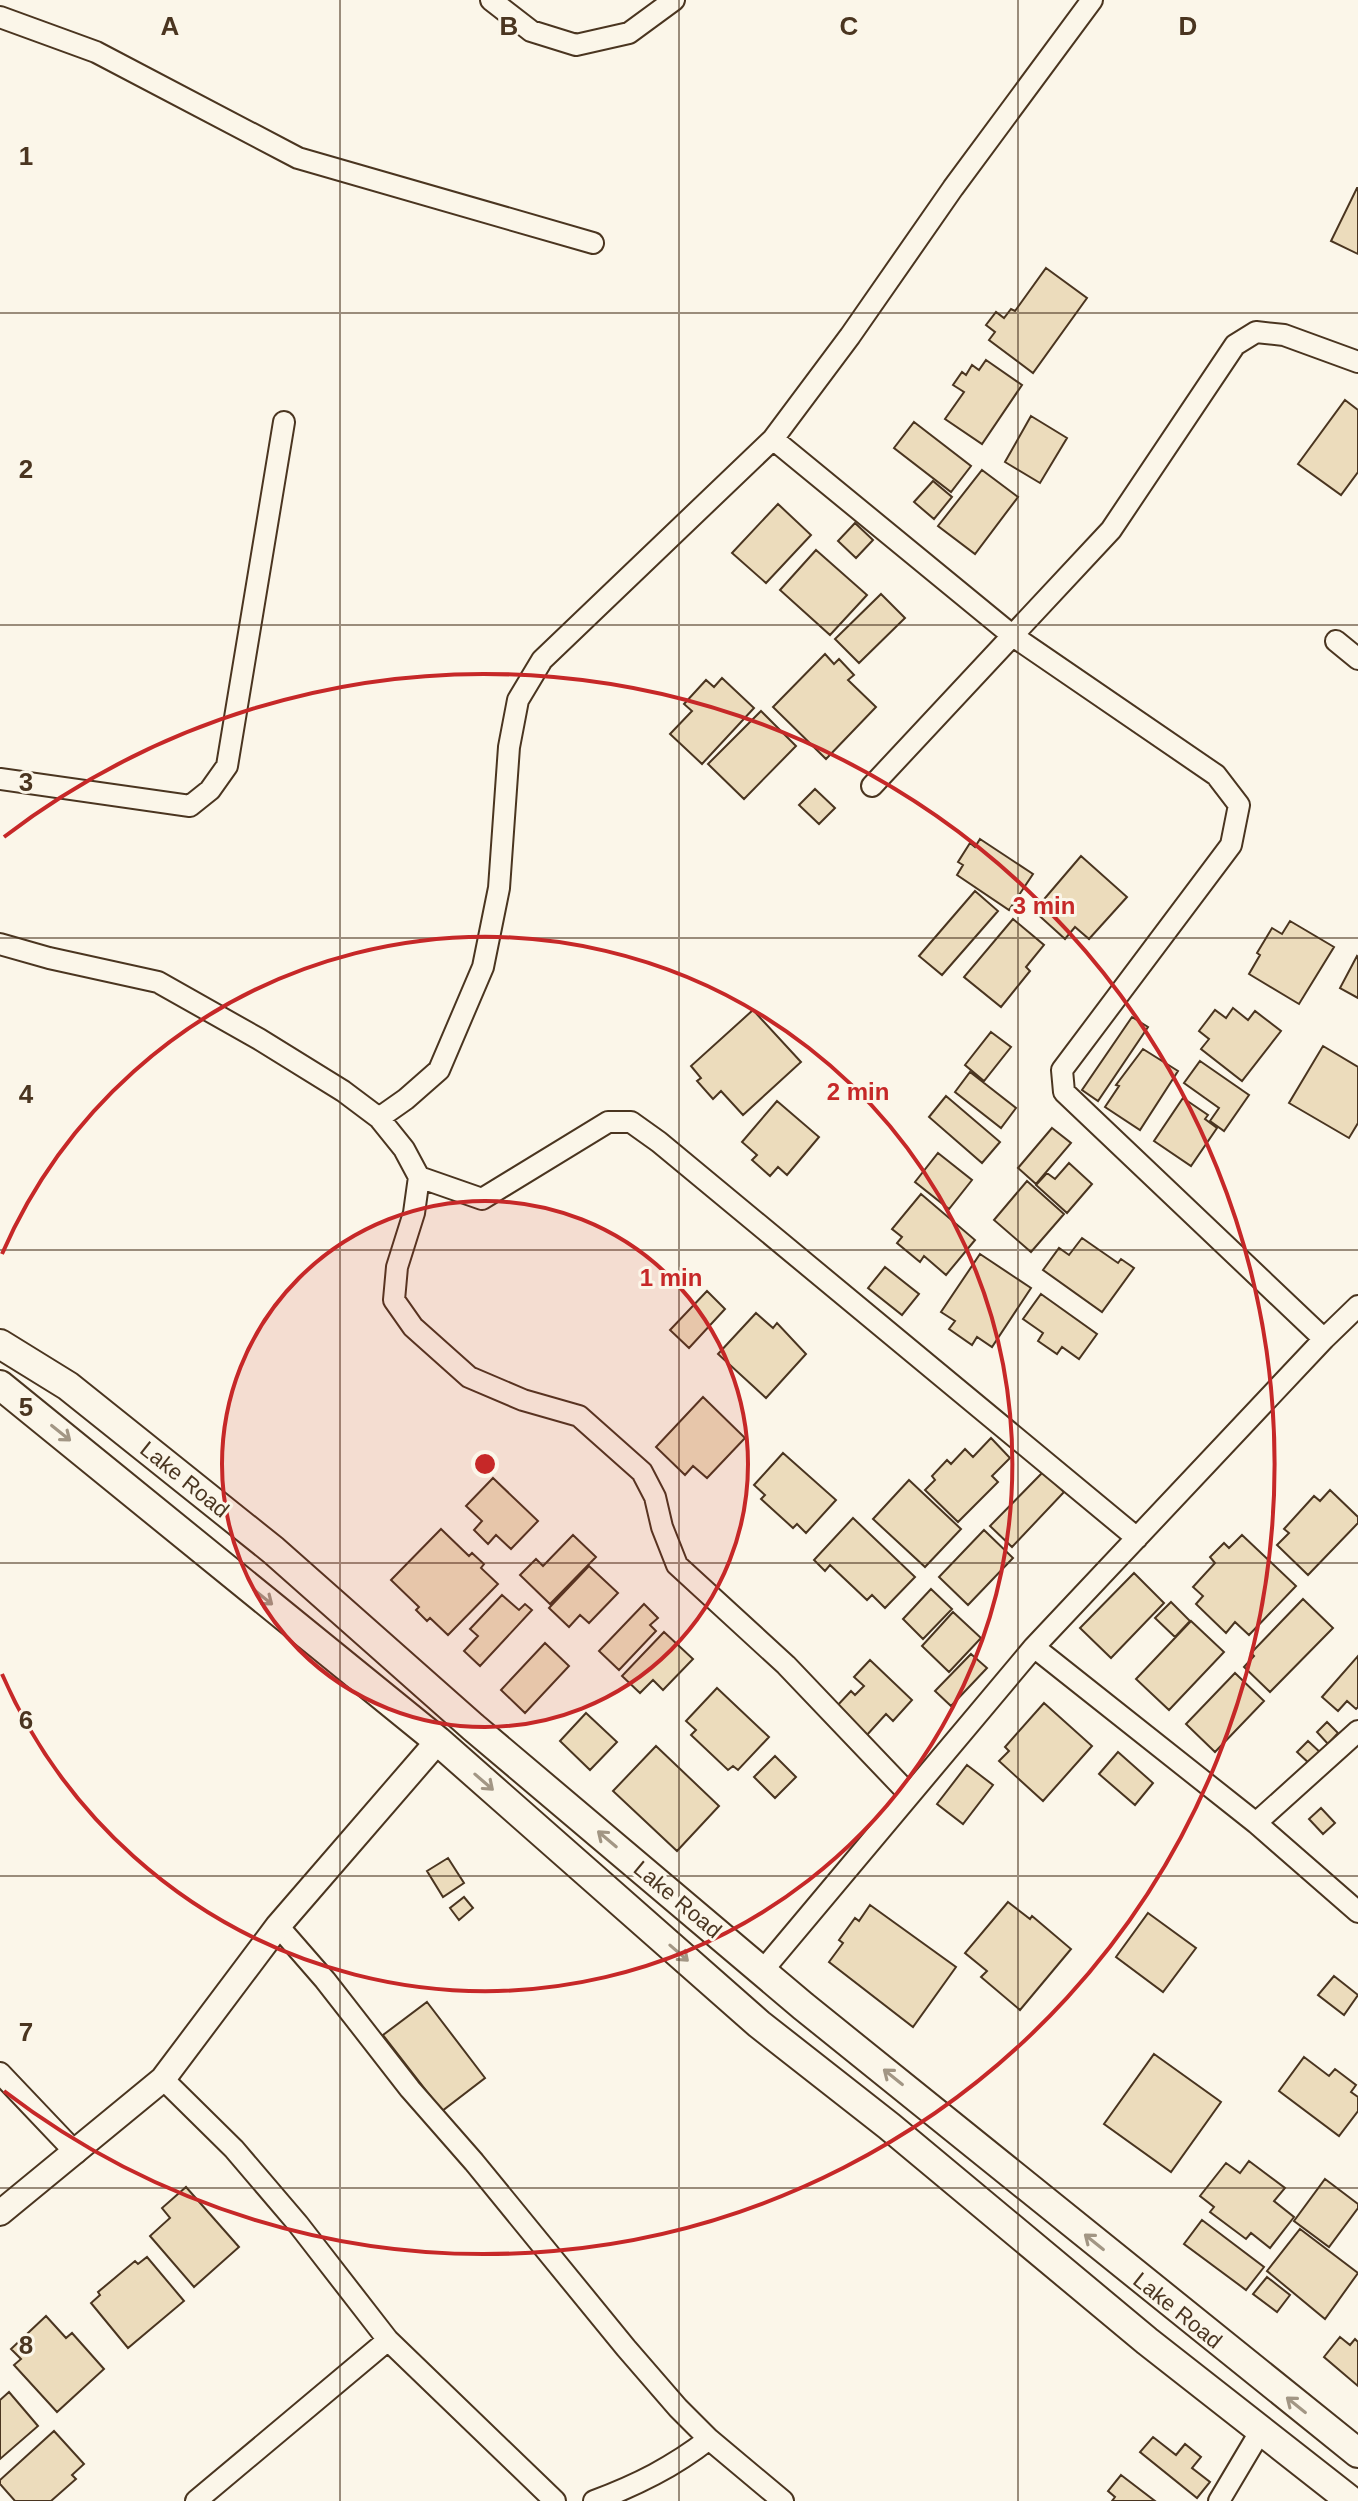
<svg xmlns="http://www.w3.org/2000/svg" width="1358" height="2501" font-family="Helvetica,sans-serif">
	<style>
		.building { fill: #ecdcbc; stroke: #4a3520; stroke-width: 2 }
		.lines { fill: none; stroke-linecap: round; stroke-linejoin: round }
		.minor-casing { stroke: #4a3520; stroke-width: 24 }
		.tertiary-casing { stroke: #4a3520; stroke-width: 28 }
		.secondary-casing { stroke: #4a3520; stroke-width: 32 }
		.minor { stroke: #fbf6e9; stroke-width: 20 }
		.tertiary { stroke: #fbf6e9; stroke-width: 24 }
		.secondary { stroke: #fbf6e9; stroke-width: 28 }
		.oneway { stroke: #a29684 }
		.grid { fill: none; stroke: #4a3520; stroke-width: 2; stroke-opacity: 0.55 }
		.ring { fill: none; stroke: #c62828; stroke-width: 4 }
		.labels { text-anchor: middle; stroke-width: 6; stroke-linejoin: round; paint-order: stroke }
		.street-label { font-size: 22px; fill: #4a3520; stroke: #fbf6e9 }
		.grid-label { font-size: 26px; text-anchor: middle; font-weight: bold; fill: #4a3520; stroke: #fbf6e9; stroke-width: 6; stroke-linejoin: round; paint-order: stroke }
		.centre { fill: #c62828; stroke: #fbf6e9; stroke-width: 4 }
		.ring-label { font-size: 24px; text-anchor: middle; font-weight: bold; fill: #c62828; stroke: #fbf6e9; stroke-width: 6; stroke-linejoin: round; paint-order: stroke }
	</style>
	<rect width="100%" height="100%" fill="#fbf6e9"/>
	<!-- building -->
	<path class="building" d="M1357 188H1358V254L1331 241Z
		M1046 268 1087 298 1033 373 989 340 995 332 986 325 996 312 1004 318 1011 309 1015 311Z
		M986 360 1022 385 982 444 945 419 964 392 953 385 962 372 966 375 972 365 979 370Z
		M1345 400 1358 410V472L1341 495 1298 464Z
		M1031 416 1067 438 1040 483 1005 462Z
		M914 422 971 466 951 492 894 448Z
		M982 470 1018 497 975 554 938 526Z
		M933 481 952 497 934 519 914 502Z
		M778 504 811 535 766 583 732 553Z
		M855 523 873 540 856 558 838 541Z
		M816 550 867 595 830 635 780 590Z
		M881 594 905 618 859 663 835 639Z
		M825 654 834 664 839 659 854 675 848 680 876 707 826 759 773 707Z
		M722 678 754 708 702 764 670 734 692 711 684 704 706 680 714 687Z
		M761 711 796 746 744 799 708 764Z
		M815 789 835 808 819 824 799 805Z
		M980 839 1033 874 1009 910 957 875 963 865 958 862 970 843 975 847Z
		M1081 856 1127 897 1089 939 1075 927 1065 939 1034 911Z
		M975 891 998 911 942 975 919 956Z
		M1013 919 1044 945 1026 967 1030 971 1001 1007 964 977Z
		M1290 921 1334 947 1299 1004 1249 974 1260 955 1257 953 1272 928 1282 934Z
		M1357 956 1358 957V998L1340 988Z
		M1233 1008 1248 1020 1255 1011 1281 1031 1242 1081 1201 1049 1209 1039 1199 1031 1215 1010 1226 1018Z
		M753 1010 801 1062 743 1115 721 1091 713 1099 697 1081 701 1078 691 1066Z
		M1132 1017 1148 1027 1098 1101 1082 1090Z
		M991 1032 1011 1047 984 1081 965 1065Z
		M1323 1046 1358 1067V1123L1349 1138 1289 1103Z
		M1143 1049 1178 1071 1140 1130 1105 1107 1119 1086 1116 1085Z
		M1200 1061 1249 1095 1224 1131 1210 1121 1219 1108 1184 1083Z
		M970 1072 1016 1108 1001 1128 955 1092Z
		M946 1096 1000 1142 982 1163 929 1117Z
		M1183 1098 1208 1115 1205 1119 1217 1128 1191 1166 1154 1141Z
		M777 1101 819 1137 787 1175 778 1167 770 1176 752 1160 757 1155 742 1142Z
		M1052 1128 1071 1143 1036 1184 1018 1168Z
		M938 1153 972 1180 949 1209 915 1182Z
		M1069 1163 1092 1184 1067 1213 1036 1185 1047 1173 1055 1179Z
		M1027 1181 1064 1214 1031 1252 994 1220Z
		M921 1194 975 1240 946 1275 924 1256 920 1262 897 1243 902 1237 892 1229Z
		M1082 1238 1118 1263 1121 1259 1134 1268 1102 1312 1043 1270 1059 1248 1069 1255Z
		M980 1254 1031 1288 992 1347 977 1337 972 1345 949 1329 955 1321 941 1312Z
		M885 1267 919 1294 902 1315 868 1288Z
		M707 1291 725 1309 689 1348 670 1330Z
		M1041 1294 1097 1334 1079 1359 1062 1347 1057 1354 1038 1341 1043 1333 1023 1319Z
		M756 1313 773 1328 777 1323 806 1354 766 1398 718 1354Z
		M703 1397 745 1438 707 1478 693 1466 685 1475 656 1447Z
		M991 1438 1010 1458 992 1476 998 1482 958 1522 925 1490 935 1480 932 1476 947 1460 951 1464 965 1449 973 1457Z
		M783 1453 836 1500 806 1533 797 1524 793 1528 761 1499 765 1495 754 1485Z
		M1043 1472 1064 1492 1012 1547 990 1526Z
		M493 1478 538 1521 511 1549 496 1535 488 1544 474 1530 482 1521 466 1506Z
		M909 1480 961 1529 925 1567 873 1519Z
		M1330 1490 1358 1517V1523L1308 1575 1277 1545 1289 1533 1284 1529 1314 1496 1320 1501Z
		M853 1518 915 1577 885 1608 872 1595 867 1600 830 1565 825 1571 814 1560Z
		M441 1529 469 1556 472 1553 484 1564 481 1568 498 1584 448 1635 430 1618 427 1621 416 1610 419 1607 391 1580Z
		M984 1530 1013 1558 968 1605 939 1577Z
		M573 1535 596 1557 550 1604 520 1575 536 1559 543 1566Z
		M1242 1535 1296 1586 1249 1635 1235 1622 1226 1633 1196 1604 1203 1596 1193 1587 1215 1563 1210 1557 1224 1543 1229 1548Z
		M589 1566 618 1593 589 1623 580 1615 569 1627 549 1608Z
		M1134 1573 1164 1603 1111 1658 1080 1628Z
		M931 1589 952 1609 923 1639 903 1619Z
		M502 1595 519 1610 525 1604 532 1610 480 1666 464 1651 478 1636 470 1629Z
		M1303 1599 1333 1628 1270 1692 1244 1667 1254 1656 1251 1653Z
		M1171 1602 1190 1621 1175 1637 1155 1618Z
		M644 1604 658 1618 650 1625 656 1631 619 1670 599 1651Z
		M953 1612 981 1638 949 1672 922 1646Z
		M1191 1621 1224 1652 1169 1710 1136 1679Z
		M664 1632 693 1659 663 1690 653 1680 640 1693 622 1676Z
		M545 1643 569 1666 525 1713 501 1690Z
		M971 1654 987 1668 951 1706 935 1691Z
		M1358 1656V1707L1356 1709 1347 1701 1338 1711 1322 1697Z
		M870 1660 912 1700 893 1721 886 1714 866 1736 836 1707 851 1691 855 1695 864 1686 854 1677Z
		M1235 1673 1264 1701 1215 1752 1186 1724Z
		M717 1688 769 1737 738 1770 733 1766 728 1770 691 1735 696 1730 686 1721Z
		M1044 1703 1092 1746 1043 1801 999 1761 1009 1751 1005 1747Z
		M586 1713 617 1742 590 1770 560 1741Z
		M1327 1722 1338 1733 1328 1744 1317 1732Z
		M1308 1741 1322 1754 1311 1765 1297 1752Z
		M656 1746 719 1806 677 1851 613 1791Z
		M1118 1752 1153 1783 1135 1805 1099 1774Z
		M775 1756 796 1777 775 1798 754 1777Z
		M967 1765 993 1785 963 1824 937 1804Z
		M1321 1808 1335 1823 1323 1834 1309 1819Z
		M448 1858 464 1883 443 1897 427 1871Z
		M464 1897 473 1908 459 1920 450 1908Z
		M1008 1902 1030 1919 1032 1916 1071 1949 1020 2010 981 1977 987 1971 965 1953Z
		M870 1905 956 1967 913 2027 829 1962 843 1943 839 1940 855 1918 859 1921Z
		M1148 1913 1196 1948 1163 1992 1116 1957Z
		M1334 1976 1358 1995 1344 2015 1318 1995Z
		M427 2002 485 2078 442 2111 383 2035Z
		M1154 2054 1221 2102 1171 2172 1104 2124Z
		M1304 2057 1329 2076 1335 2069 1356 2085 1351 2092 1358 2097V2111L1339 2136 1279 2091Z
		M1249 2161 1285 2188 1274 2201 1294 2217 1270 2248 1251 2233 1246 2239 1210 2212 1214 2207 1200 2196 1226 2163 1240 2173Z
		M1325 2179 1358 2204V2208L1329 2247 1294 2221Z
		M186 2187 239 2247 194 2287 150 2236 170 2218 162 2208Z
		M1202 2220 1264 2267 1246 2290 1184 2244Z
		M1300 2229 1358 2273 1325 2319 1267 2271Z
		M147 2257 184 2301 128 2348 91 2303 100 2295 98 2292 135 2261 138 2264Z
		M1267 2277 1290 2295 1277 2312 1253 2294Z
		M46 2316 66 2338 72 2333 104 2369 57 2412 14 2365 21 2359 11 2349Z
		M1340 2337 1350 2345 1355 2339 1358 2342V2386L1324 2357Z
		M9 2392 38 2426 0 2459V2400Z
		M54 2431 84 2464 72 2475 76 2479 51 2501H15L0 2484V2480Z
		M1153 2437 1176 2455 1185 2444 1201 2457 1192 2468 1210 2482 1197 2498 1140 2452Z
		M1121 2475 1155 2501H1112L1115 2497 1108 2491Z"/>
	<g class="lines">
		<!-- minor casing -->
		<g class="minor-casing">
			<path id="minor" d="M491 0 531 31 576 45 629 33 674 0
				M0 17 96 52 298 158 593 243
				M773 439 1013 636 1216 775 1239 805 1231 845 1062 1070 1064 1092 1324 1339
				M1336 641 1358 659
				M0 779 190 806 210 790 227 766 284 422
				M872 786 1111 530 1235 345 1256 332 1284 335 1358 362
				M0 944 49 958 158 982 259 1039 343 1091 379 1118 404 1149 419 1177 414 1213 397 1267 394 1300 413 1327 469 1377 523 1400 579 1416 642 1472 655 1497 662 1527 677 1565 786 1665 909 1794
				M379 1118 406 1099 439 1070 483 967 499 888 509 747 518 700 542 660 773 439 850 336 953 188 1092 0
				M419 1177 482 1199 608 1122H631L659 1142 1137 1538
				M1034 1647 1256 1823 1358 1912
				M1256 1823 1358 1731
				M278 1926 325 1980 410 2089 474 2162 626 2348 678 2408 709 2439
				M763 1970 1034 1647 1324 1339 1358 1306
				M0 2073 76 2153
				M163 2079 234 2149 298 2224 388 2340 555 2501
				M196 2501 388 2340
				M594 2501C637 2485 673 2467 709 2439L783 2501
				M1219 2501 1260 2432"/>
		</g>
		<!-- tertiary casing -->
		<g class="tertiary-casing">
			<path id="tertiary" d="M0 2213 163 2079 278 1926 438 1741"/>
		</g>
		<!-- secondary casing -->
		<g class="secondary-casing">
			<path id="secondary" d="M0 1344 68 1386 273 1550 473 1727 803 2006 1358 2453
				M0 1385 438 1741 759 2024 889 2126 1147 2341 1351 2501"/>
		</g>
		<!-- minor -->
		<use href="#minor" class="minor"/>
		<!-- tertiary -->
		<use href="#tertiary" class="tertiary"/>
		<!-- secondary -->
		<use href="#secondary" class="secondary"/>
	</g>
	<!-- one-way arrows -->
	<defs><path id="oneway-shaft" d="M-6 0H5M1.5-3L5.5 0L1.5 3" fill="none" stroke-width="1.6" stroke-linecap="round" stroke-linejoin="round" transform="scale(2)"/></defs>
	<g class="oneway">
		<use href="#oneway-shaft" transform="translate(61 1433) rotate(39)"/>
		<use href="#oneway-shaft" transform="translate(263 1597) rotate(39)"/>
		<use href="#oneway-shaft" transform="translate(484 1782) rotate(41)"/>
		<use href="#oneway-shaft" transform="translate(607 1839) rotate(-140)"/>
		<use href="#oneway-shaft" transform="translate(679 1953) rotate(41)"/>
		<use href="#oneway-shaft" transform="translate(893 2077) rotate(-141)"/>
		<use href="#oneway-shaft" transform="translate(1094 2242) rotate(-141)"/>
		<use href="#oneway-shaft" transform="translate(1296 2405) rotate(-141)"/>
	</g>
	<!-- grid -->
	<path class="grid" d="M340 0V2501M679 0V2501M1018 0V2501M0 313H1358M0 625H1358M0 938H1358M0 1250H1358M0 1563H1358M0 1876H1358M0 2188H1358"/>
	<!-- distance rings -->
	<circle cx="485" cy="1464" r="263" fill="#c62828" fill-opacity=".12"/>
	<g class="ring">
		<circle cx="485" cy="1464" r="263"/>
		<path d="M2 1254A527 527 0 1 1 2 1674"/>
		<path d="M4 837A790 790 0 1 1 4 2091"/>
	</g>
	<g class="labels">
		<!-- street labels -->
		<g class="street-label">
			<text transform="translate(185 1479) rotate(39)" y="8">Lake Road</text>
			<text transform="translate(678 1899) rotate(40)" y="8">Lake Road</text>
			<text transform="translate(1178 2310) rotate(39)" y="8">Lake Road</text>
		</g>
	</g>
	<g class="grid-label">
		<text x="170" y="35">A</text>
		<text x="509" y="35">B</text>
		<text x="849" y="35">C</text>
		<text x="1188" y="35">D</text>
		<text x="26" y="165">1</text>
		<text x="26" y="478">2</text>
		<text x="26" y="791">3</text>
		<text x="26" y="1103">4</text>
		<text x="26" y="1416">5</text>
		<text x="26" y="1729">6</text>
		<text x="26" y="2041">7</text>
		<text x="26" y="2354">8</text>
	</g>
	<circle cx="485" cy="1464" r="12" class="centre"/>
	<g class="ring-label">
		<text x="1044" y="914">3 min</text>
		<text x="858" y="1100">2 min</text>
		<text x="671" y="1286">1 min</text>
	</g>
</svg>
